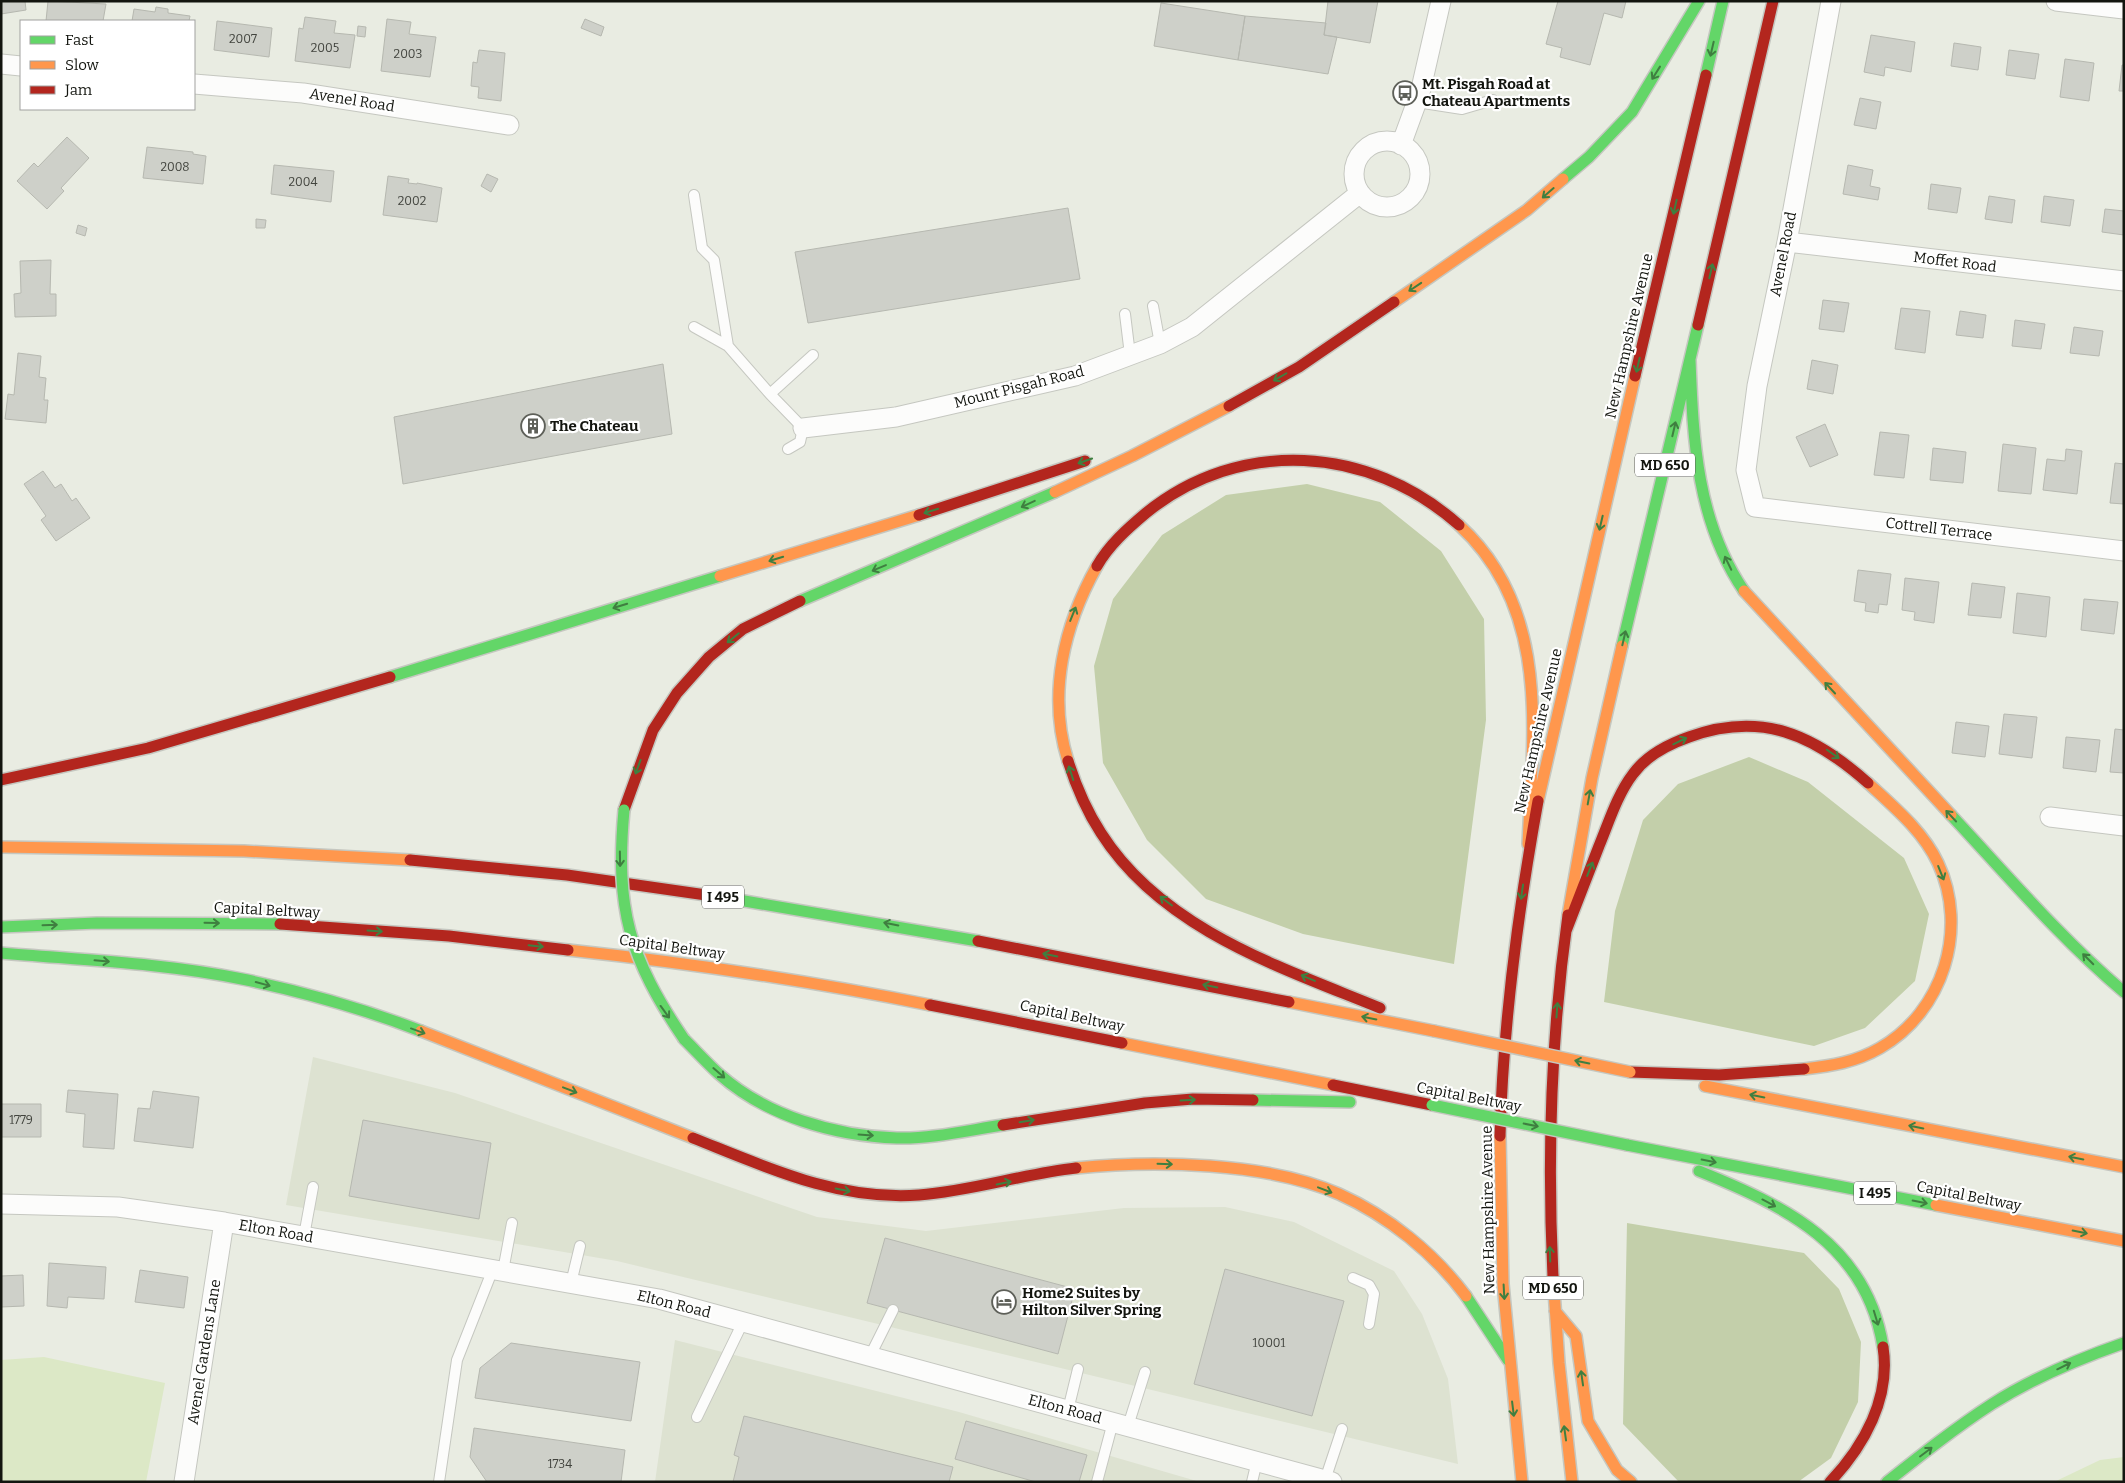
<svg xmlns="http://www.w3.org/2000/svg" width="2125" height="1483" font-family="Bitter,serif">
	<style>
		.built { fill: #dde2d1 }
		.green { fill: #dce8c6 }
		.forest { fill: #c3cfaa }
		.building { fill: #ced0c9; stroke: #b6b8b0 }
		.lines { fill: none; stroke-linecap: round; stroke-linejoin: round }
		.lane-casing { stroke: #c5c7c0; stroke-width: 12 }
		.street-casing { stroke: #c5c7c0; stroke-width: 21 }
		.fast-casing { stroke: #c5c7c0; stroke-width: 14 }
		.slow-casing { stroke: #c5c7c0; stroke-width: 14 }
		.jam-casing { stroke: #c5c7c0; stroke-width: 14 }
		.lane { stroke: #fcfcfb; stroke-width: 10 }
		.street { stroke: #fcfcfb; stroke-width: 19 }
		.fast { stroke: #63d668; stroke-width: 11 }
		.slow { stroke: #ff974d; stroke-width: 11 }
		.jam { stroke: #b3261e; stroke-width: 11 }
		.fast-bridge-casing { stroke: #c5c7c0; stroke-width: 14; stroke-linecap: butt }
		.slow-bridge-casing { stroke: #c5c7c0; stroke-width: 14; stroke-linecap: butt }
		.fast-bridge { stroke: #63d668; stroke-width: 11 }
		.slow-bridge { stroke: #ff974d; stroke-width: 11 }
		.oneway { stroke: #3f7f40 }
		.labels { text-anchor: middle; stroke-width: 4.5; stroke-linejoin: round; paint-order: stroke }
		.number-label { font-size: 12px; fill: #42443e }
		.shield { fill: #fff; stroke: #5a5b57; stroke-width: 1 }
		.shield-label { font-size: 14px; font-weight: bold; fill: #13150f }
		.poi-label { font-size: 15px; font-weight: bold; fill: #13150f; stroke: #fff; text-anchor: start }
		.street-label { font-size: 15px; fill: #13150f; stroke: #fff }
	</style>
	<rect width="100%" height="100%" fill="#e9ece2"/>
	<!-- built -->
	<path class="built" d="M313 1057 455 1093 817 1217 926 1231 1124 1208 1225 1207 1294 1222 1394 1271 1422 1314 1448 1379 1458 1464 617 1261 286 1205Z
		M675 1340 959 1412 1200 1482H655Z"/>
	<!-- green -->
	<path class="green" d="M44 1357 165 1383 146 1482H1V1360Z
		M2124 1457V1482H2054L2100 1460Z"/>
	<!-- forest -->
	<path class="forest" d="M1307 484 1380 502 1441 551 1484 619 1486 720 1454 964 1303 934 1206 899 1147 840 1103 763 1094 666 1113 599 1162 535 1226 495Z
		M1749 757 1808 782 1904 858 1929 914 1915 981 1865 1028 1814 1046 1604 1002 1615 911 1643 820 1678 784Z
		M1627 1223 1804 1253 1839 1289 1861 1342 1858 1402 1831 1458 1798 1482H1679L1623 1424Z"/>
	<!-- building -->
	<path class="building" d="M1 1H25L26 10 1 14Z
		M48 1 106 4 103 21H46Z
		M1328 1H1378L1370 43 1324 35Z
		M1558 1H1626L1622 18 1604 13 1590 65 1560 57 1562 48 1546 44Z
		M1161 3 1245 16 1238 60 1154 46Z
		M156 7 168 9V13L190 16 189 21H132L134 9 155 12Z
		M1245 16 1326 23 1324 35 1337 37 1328 74 1238 60Z
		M305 17 336 21 334 33 355 35 350 68 295 61 299 28 303 29Z
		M387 19 411 22 409 34 436 37 430 77 381 71Z
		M585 19 604 27 601 36 581 28Z
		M217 21 272 28 269 57 214 50Z
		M358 26 366 27 365 37 357 36Z
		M1871 35 1915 42 1911 72 1885 67 1884 76 1864 72Z
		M1954 43 1981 47 1978 70 1951 66Z
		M479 50 505 53 501 101 478 98 479 87 471 86 473 62 477 63Z
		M2009 50 2039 54 2035 79 2006 75Z
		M2065 59 2094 63 2089 101 2060 97Z
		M2122 65H2124V91H2119Z
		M1860 98 1881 102 1876 129 1854 125Z
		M67 137 89 158 61 188 64 191 47 209 17 181 34 163 38 167Z
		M147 147 193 152V154L206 156 203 184 143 178Z
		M274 165 334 171 331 202 271 194Z
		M1848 165 1873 170 1870 186 1880 188 1878 200 1843 194Z
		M487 174 498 179 491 192 481 186Z
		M388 176 409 179 408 183 417 184V183L442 188 437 222 383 215Z
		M1931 184 1961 188 1957 213 1928 209Z
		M1989 196 2015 200 2012 223 1985 219Z
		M2044 196 2074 200 2070 226 2041 222Z
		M1068 208 1080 279 808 323 795 252Z
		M2105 209 2124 211V235L2102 232Z
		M256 219 266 220 265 228H256Z
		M78 225 87 228 85 236 76 233Z
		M51 260 50 294H56V316L15 317 14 294 21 293 20 261Z
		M1823 300 1849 303 1844 332 1819 329Z
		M1901 308 1930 311 1925 353 1895 349Z
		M1960 311 1986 315 1983 338 1956 335Z
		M2015 320 2045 324 2041 349 2012 346Z
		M2074 327 2103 331 2099 356 2070 353Z
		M18 353 41 356 39 377 46 378 44 400H48L46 423 5 419 8 394 14 395Z
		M1812 360 1838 365 1833 394 1807 389Z
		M663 364 672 434 403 484 394 417Z
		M1825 424 1838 455 1810 467 1796 437Z
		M1880 432 1909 435 1904 478 1874 475Z
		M2003 444 2036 448 2031 494 1998 491Z
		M1933 448 1966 452 1963 483 1930 480Z
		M2066 449 2082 451 2077 494 2043 490 2047 459 2065 461Z
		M2115 463 2124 464V504L2110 503Z
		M43 471 55 488 61 484 72 501 76 498 90 518 56 541 41 520 46 516 24 484Z
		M1858 570 1891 574 1887 605 1879 604 1878 613 1865 611 1866 603 1854 601Z
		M1905 578 1939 582 1934 623 1914 620 1915 612 1902 610Z
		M1972 583 2005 587 2001 618 1968 615Z
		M2017 593 2050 597 2046 637 2013 633Z
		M2084 599 2118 602 2114 634 2081 630Z
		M2004 714 2037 717 2032 758 1999 754Z
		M1956 722 1989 726 1985 757 1952 753Z
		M2115 729 2124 730V773L2110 772Z
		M2066 737 2100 740 2096 772 2063 768Z
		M68 1090 118 1094 114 1149 83 1147 85 1114 66 1112Z
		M153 1091 199 1097 193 1148 134 1141 138 1108 150 1109Z
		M1 1104H41V1137H1Z
		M363 1120 491 1143 479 1219 349 1196Z
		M885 1238 1075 1289 1058 1354 867 1303Z
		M49 1263 106 1267 104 1299 68 1297 67 1308 47 1306Z
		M1225 1269 1344 1301 1312 1416 1194 1384Z
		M140 1270 188 1277 184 1308 135 1302Z
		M23 1275 24 1306 1 1307V1276Z
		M511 1343 640 1362 631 1421 475 1398 480 1368Z
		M744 1416 953 1467 949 1482H733L739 1457 734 1455Z
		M966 1421 1087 1455 1079 1482H1036L955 1459Z
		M474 1428 625 1450 621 1482H487L470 1457Z"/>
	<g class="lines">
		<!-- lane casing -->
		<g class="lane-casing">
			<path id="lane" d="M1417 102 1462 109 1493 100
				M694 195 702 248 714 260 728 346
				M1153 306 1160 344
				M1125 314 1130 355
				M694 327 728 346 770 394
				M788 449 800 442 803 428 770 394 813 355
				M304 1236 313 1187
				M503 1271 512 1223
				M1353 1278 1369 1285 1374 1294 1369 1324
				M571 1283 580 1246
				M870 1356 893 1310
				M1068 1410 1078 1369
				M697 1417 743 1322
				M1128 1426 1145 1372
				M1325 1480 1342 1429
				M439 1482 457 1360 493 1269
				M1097 1482 1113 1422
				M1252 1482 1257 1461"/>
		</g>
		<!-- street casing -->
		<g class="street-casing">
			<path id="street" d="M1831 1 1787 242 1757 386 1746 470 1755 507 2124 551
				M2056 1 2124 9
				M1 64 21 66
				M194 84 303 93 509 125
				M1354 174a33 33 0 1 1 66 0a33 33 0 1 1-66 0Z
				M1401 145 1420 93 1441 1
				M1787 242 2124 281
				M803 428 896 417 1075 376 1160 344 1192 327 1360 193
				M2050 817 2124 826
				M1 1204 118 1207 224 1222 659 1299 1332 1482
				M184 1482 224 1222"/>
		</g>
		<!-- fast casing -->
		<g class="fast-casing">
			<path id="fast" d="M1706 75 1723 1
				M1563 179 1589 157 1632 112 1699 1
				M1690 360C1693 441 1697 522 1744 591
				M800 601 1055 492
				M1622 646 1698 325
				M390 677 720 576
				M1951 815C2007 875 2061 939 2124 992
				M727 898 978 941
				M1 927 97 923 280 924
				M1 953C81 960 164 963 242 979 300 991 367 1010 421 1031
				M684 1039C696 1051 707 1063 719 1074 766 1116 835 1136 897 1138 932 1139 969 1130 1003 1125
				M1253 1100 1350 1102
				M1627 1145 1936 1205
				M1699 1171C1785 1206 1867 1245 1883 1347
				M1466 1296 1508 1360
				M1887 1482C1921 1455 1955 1428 1992 1404 2033 1378 2078 1359 2124 1343"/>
		</g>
		<!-- slow casing -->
		<g class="slow-casing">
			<path id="slow" d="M1394 302 1527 210 1563 179
				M1055 492 1132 456 1229 406
				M1459 525C1551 609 1533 732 1528 844
				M720 576 919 515
				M1744 591 1951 815
				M1068 761C1047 694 1064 625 1097 566
				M1538 801 1635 376
				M1 847 244 851 410 860
				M1568 915 1592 778 1622 646
				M568 950C690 963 810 981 930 1005
				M1289 1002 1434 1031
				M421 1031 693 1138
				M1122 1043 1333 1085
				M1804 1069C1831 1066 1856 1062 1880 1048 1943 1012 1969 929 1938 863 1923 831 1894 807 1868 783
				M1705 1086 2124 1167
				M1500 1136 1503 1284 1522 1482
				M1076 1168C1154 1160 1267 1162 1339 1194 1388 1216 1434 1253 1466 1296
				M1936 1205 2124 1241
				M1553 1276 1559 1363 1572 1482
				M1555 1311 1576 1336 1588 1421 1617 1470 1631 1482"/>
		</g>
		<!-- jam casing -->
		<g class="jam-casing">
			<path id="jam" d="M1698 325 1773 1
				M1635 376 1706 75
				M1229 406 1299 367 1394 302
				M919 515 1085 461
				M1097 566C1109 545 1127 529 1146 513 1240 437 1369 445 1459 525
				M1068 761C1076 786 1086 810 1101 833 1162 929 1280 967 1380 1008
				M1 780 148 748 390 677
				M624 810 653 730 677 693 709 657 743 629 800 601
				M410 860 567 875 727 898
				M280 924 449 936 568 950
				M1566 931C1577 903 1588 875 1599 846 1609 822 1617 795 1633 774 1646 756 1669 744 1689 737 1761 711 1813 734 1868 783
				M978 941 1289 1002
				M930 1005 1122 1043
				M1630 1072 1719 1075 1804 1069
				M1333 1085 1432 1105
				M1003 1125 1145 1103 1193 1099 1253 1100
				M1500 1136C1503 1023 1518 911 1538 801
				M693 1138C766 1167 838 1201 919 1195 972 1191 1023 1174 1076 1168
				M1553 1276C1547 1155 1551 1035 1568 915
				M1830 1482C1864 1446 1891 1398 1883 1347"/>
		</g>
		<!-- lane -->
		<use href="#lane" class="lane"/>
		<!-- street -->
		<use href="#street" class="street"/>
		<!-- fast -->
		<use href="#fast" class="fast"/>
		<!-- slow -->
		<use href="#slow" class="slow"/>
		<!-- jam -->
		<use href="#jam" class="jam"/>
		<!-- fast-bridge casing -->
		<g class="fast-bridge-casing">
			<path id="fast-bridge" d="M624 810C615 908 629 958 684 1039
				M1432 1105 1627 1145"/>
		</g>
		<!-- slow-bridge casing -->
		<g class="slow-bridge-casing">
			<path id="slow-bridge" d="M1434 1031 1630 1072"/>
		</g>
		<!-- fast-bridge -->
		<use href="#fast-bridge" class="fast-bridge"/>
		<!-- slow-bridge -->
		<use href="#slow-bridge" class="slow-bridge"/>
	</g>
	<!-- one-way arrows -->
	<defs><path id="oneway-shaft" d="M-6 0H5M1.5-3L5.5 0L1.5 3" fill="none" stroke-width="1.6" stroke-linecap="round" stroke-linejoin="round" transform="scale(1.25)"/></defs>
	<g class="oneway">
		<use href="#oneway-shaft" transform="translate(1712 49) rotate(103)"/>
		<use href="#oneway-shaft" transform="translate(1656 73) rotate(122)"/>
		<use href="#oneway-shaft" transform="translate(1548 193) rotate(139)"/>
		<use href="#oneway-shaft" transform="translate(1675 207) rotate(103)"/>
		<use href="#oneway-shaft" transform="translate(1711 271) rotate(-77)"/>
		<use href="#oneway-shaft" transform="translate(1415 287) rotate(146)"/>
		<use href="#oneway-shaft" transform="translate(1638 365) rotate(103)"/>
		<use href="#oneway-shaft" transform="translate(1280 377) rotate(150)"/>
		<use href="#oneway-shaft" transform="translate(1674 429) rotate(-77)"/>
		<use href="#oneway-shaft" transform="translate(1085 461) rotate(161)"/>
		<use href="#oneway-shaft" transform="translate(1028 504) rotate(155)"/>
		<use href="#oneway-shaft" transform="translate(931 511) rotate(163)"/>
		<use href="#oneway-shaft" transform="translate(1601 523) rotate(103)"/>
		<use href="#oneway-shaft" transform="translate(776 559) rotate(163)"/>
		<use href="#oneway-shaft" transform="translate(1728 563) rotate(-116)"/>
		<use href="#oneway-shaft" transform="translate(879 568) rotate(157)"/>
		<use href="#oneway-shaft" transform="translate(620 606) rotate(163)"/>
		<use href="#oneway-shaft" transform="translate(1073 614) rotate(-68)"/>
		<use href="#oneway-shaft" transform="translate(733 638) rotate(141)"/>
		<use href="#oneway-shaft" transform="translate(1624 638) rotate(-77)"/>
		<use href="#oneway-shaft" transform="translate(1830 688) rotate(-133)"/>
		<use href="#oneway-shaft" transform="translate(1680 741) rotate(-26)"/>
		<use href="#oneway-shaft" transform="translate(1833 754) rotate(35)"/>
		<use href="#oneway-shaft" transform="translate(638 767) rotate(110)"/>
		<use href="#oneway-shaft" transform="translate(1071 773) rotate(-108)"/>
		<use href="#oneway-shaft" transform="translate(1589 797) rotate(-80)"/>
		<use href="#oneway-shaft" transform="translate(1951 816) rotate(-133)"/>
		<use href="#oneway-shaft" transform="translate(620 859) rotate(89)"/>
		<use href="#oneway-shaft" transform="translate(1590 869) rotate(-68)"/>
		<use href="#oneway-shaft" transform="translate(1941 873) rotate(68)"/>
		<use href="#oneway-shaft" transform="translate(1522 892) rotate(98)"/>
		<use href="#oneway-shaft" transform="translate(1166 901) rotate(-143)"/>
		<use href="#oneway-shaft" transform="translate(212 923) rotate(1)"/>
		<use href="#oneway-shaft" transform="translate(891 924) rotate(-169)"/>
		<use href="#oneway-shaft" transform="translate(50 925) rotate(-2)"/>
		<use href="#oneway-shaft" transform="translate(375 931) rotate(4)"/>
		<use href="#oneway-shaft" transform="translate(536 946) rotate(6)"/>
		<use href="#oneway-shaft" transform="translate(1050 955) rotate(-169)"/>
		<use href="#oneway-shaft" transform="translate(2088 959) rotate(-135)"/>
		<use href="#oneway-shaft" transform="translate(102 961) rotate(5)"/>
		<use href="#oneway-shaft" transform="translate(1308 978) rotate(-157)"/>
		<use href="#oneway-shaft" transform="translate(263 984) rotate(15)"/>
		<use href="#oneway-shaft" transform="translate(1210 986) rotate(-169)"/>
		<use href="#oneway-shaft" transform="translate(1557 1010) rotate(-86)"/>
		<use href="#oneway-shaft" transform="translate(665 1012) rotate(54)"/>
		<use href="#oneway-shaft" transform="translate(1369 1018) rotate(-169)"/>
		<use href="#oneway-shaft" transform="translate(418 1031) rotate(20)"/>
		<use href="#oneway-shaft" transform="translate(1582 1062) rotate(-168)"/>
		<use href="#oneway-shaft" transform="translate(719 1073) rotate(41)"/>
		<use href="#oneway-shaft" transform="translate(570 1090) rotate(21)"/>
		<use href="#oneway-shaft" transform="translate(1757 1096) rotate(-169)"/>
		<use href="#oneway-shaft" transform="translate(1188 1100) rotate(-3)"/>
		<use href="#oneway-shaft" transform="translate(1027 1121) rotate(-9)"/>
		<use href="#oneway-shaft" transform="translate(1531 1125) rotate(11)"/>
		<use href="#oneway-shaft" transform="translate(1916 1127) rotate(-169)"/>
		<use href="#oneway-shaft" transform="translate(866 1135) rotate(4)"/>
		<use href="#oneway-shaft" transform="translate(2076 1158) rotate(-169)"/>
		<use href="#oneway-shaft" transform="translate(1709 1161) rotate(11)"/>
		<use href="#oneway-shaft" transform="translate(1165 1164) rotate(2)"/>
		<use href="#oneway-shaft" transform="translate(1004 1183) rotate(-12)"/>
		<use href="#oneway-shaft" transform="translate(843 1190) rotate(11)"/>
		<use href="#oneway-shaft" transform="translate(1325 1190) rotate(21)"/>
		<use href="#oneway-shaft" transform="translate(1920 1202) rotate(11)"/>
		<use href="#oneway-shaft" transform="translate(1769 1203) rotate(28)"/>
		<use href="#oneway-shaft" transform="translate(2080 1232) rotate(11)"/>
		<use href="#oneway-shaft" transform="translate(1550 1254) rotate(-92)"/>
		<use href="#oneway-shaft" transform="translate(1504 1292) rotate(87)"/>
		<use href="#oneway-shaft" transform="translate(1876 1318) rotate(73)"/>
		<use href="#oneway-shaft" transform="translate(2064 1366) rotate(-26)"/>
		<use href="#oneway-shaft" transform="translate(1582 1378) rotate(-98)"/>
		<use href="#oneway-shaft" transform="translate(1513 1409) rotate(83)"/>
		<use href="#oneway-shaft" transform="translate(1565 1433) rotate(-98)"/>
		<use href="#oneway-shaft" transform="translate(1926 1452) rotate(-37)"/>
	</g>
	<!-- icons -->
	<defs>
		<g id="bus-ring" transform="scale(1.25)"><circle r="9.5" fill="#fff" stroke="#5e6059" stroke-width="1.5"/><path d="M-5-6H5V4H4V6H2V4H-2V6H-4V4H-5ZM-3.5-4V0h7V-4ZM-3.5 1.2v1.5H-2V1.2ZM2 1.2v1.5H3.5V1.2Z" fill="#5e6059"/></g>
		<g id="building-ring" transform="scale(1.25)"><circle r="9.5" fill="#fff" stroke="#5e6059" stroke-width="1.5"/><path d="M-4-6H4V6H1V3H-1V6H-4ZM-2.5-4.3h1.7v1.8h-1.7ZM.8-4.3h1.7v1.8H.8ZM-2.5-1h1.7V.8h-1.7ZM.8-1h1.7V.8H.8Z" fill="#5e6059"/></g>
		<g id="hotel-ring" transform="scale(1.25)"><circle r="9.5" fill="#fff" stroke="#5e6059" stroke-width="1.5"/><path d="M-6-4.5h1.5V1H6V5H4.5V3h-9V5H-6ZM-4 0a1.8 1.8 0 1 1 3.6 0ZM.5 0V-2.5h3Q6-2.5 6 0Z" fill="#5e6059"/></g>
	</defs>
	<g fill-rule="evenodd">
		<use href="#bus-ring" x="1405" y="93"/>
		<use href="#building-ring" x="533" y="426"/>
		<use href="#hotel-ring" x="1004" y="1302"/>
	</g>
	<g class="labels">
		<!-- number labels -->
		<g class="number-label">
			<text x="243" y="43">2007</text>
			<text x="325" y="52">2005</text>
			<text x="408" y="58">2003</text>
			<text x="175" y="171">2008</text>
			<text x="303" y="186">2004</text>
			<text x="412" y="205">2002</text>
			<text x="21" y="1124">1779</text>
			<text x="1269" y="1347">10001</text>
			<text x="560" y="1468">1734</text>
		</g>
		<!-- shield labels -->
		<g class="shield">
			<rect x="1635" y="453.5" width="60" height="23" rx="4"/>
			<rect x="702" y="885.5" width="42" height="23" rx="4"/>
			<rect x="1854" y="1181.5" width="42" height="23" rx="4"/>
			<rect x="1523" y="1276.5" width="60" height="23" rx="4"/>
		</g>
		<g class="shield-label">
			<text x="1665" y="470">MD 650</text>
			<text x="723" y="902">I 495</text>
			<text x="1875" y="1198">I 495</text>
			<text x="1553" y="1293">MD 650</text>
		</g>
		<!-- poi labels -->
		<g class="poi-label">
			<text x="1422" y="89">Mt. Pisgah Road at<tspan x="1422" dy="17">Chateau Apartments</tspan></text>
			<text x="550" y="431">The Chateau</text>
			<text x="1022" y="1298">Home2 Suites by<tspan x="1022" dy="17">Hilton Silver Spring</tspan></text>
		</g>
		<!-- street labels -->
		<g class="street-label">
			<text transform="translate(352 100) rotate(9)" y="5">Avenel Road</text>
			<text transform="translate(1783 254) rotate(-79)" y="5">Avenel Road</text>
			<text transform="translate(1955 262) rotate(7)" y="5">Moffet Road</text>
			<text transform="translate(1629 336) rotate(-77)" y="5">New Hampshire Avenue</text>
			<text transform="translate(1019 387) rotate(-14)" y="5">Mount Pisgah Road</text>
			<text transform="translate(1939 529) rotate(7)" y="5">Cottrell Terrace</text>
			<text transform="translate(1538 731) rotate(-77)" y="5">New Hampshire Avenue</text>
			<text transform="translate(267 910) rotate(3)" y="5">Capital Beltway</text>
			<text transform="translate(672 947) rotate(8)" y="5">Capital Beltway</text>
			<text transform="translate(1072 1016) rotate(12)" y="5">Capital Beltway</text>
			<text transform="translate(1469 1097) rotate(11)" y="5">Capital Beltway</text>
			<text transform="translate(1969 1196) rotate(11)" y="5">Capital Beltway</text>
			<text transform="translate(1488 1210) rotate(-91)" y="5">New Hampshire Avenue</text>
			<text transform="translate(276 1231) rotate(10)" y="5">Elton Road</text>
			<text transform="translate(674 1304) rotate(14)" y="5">Elton Road</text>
			<text transform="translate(204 1352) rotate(-81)" y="5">Avenel Gardens Lane</text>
			<text transform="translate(1065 1409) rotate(15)" y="5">Elton Road</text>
		</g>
	</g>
	<!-- border -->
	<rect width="2125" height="1483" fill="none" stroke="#13150f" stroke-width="5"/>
	<!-- legend -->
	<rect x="20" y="20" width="175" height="90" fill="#ffffff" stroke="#a1a19f"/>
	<rect x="30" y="36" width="25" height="8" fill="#63d668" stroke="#a1a19f"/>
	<text x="65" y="45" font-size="15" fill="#13150f">Fast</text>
	<rect x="30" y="61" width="25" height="8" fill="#ff974d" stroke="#a1a19f"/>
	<text x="65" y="70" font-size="15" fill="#13150f">Slow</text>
	<rect x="30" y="86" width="25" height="8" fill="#b3261e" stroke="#a1a19f"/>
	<text x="65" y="95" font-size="15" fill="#13150f">Jam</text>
</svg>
